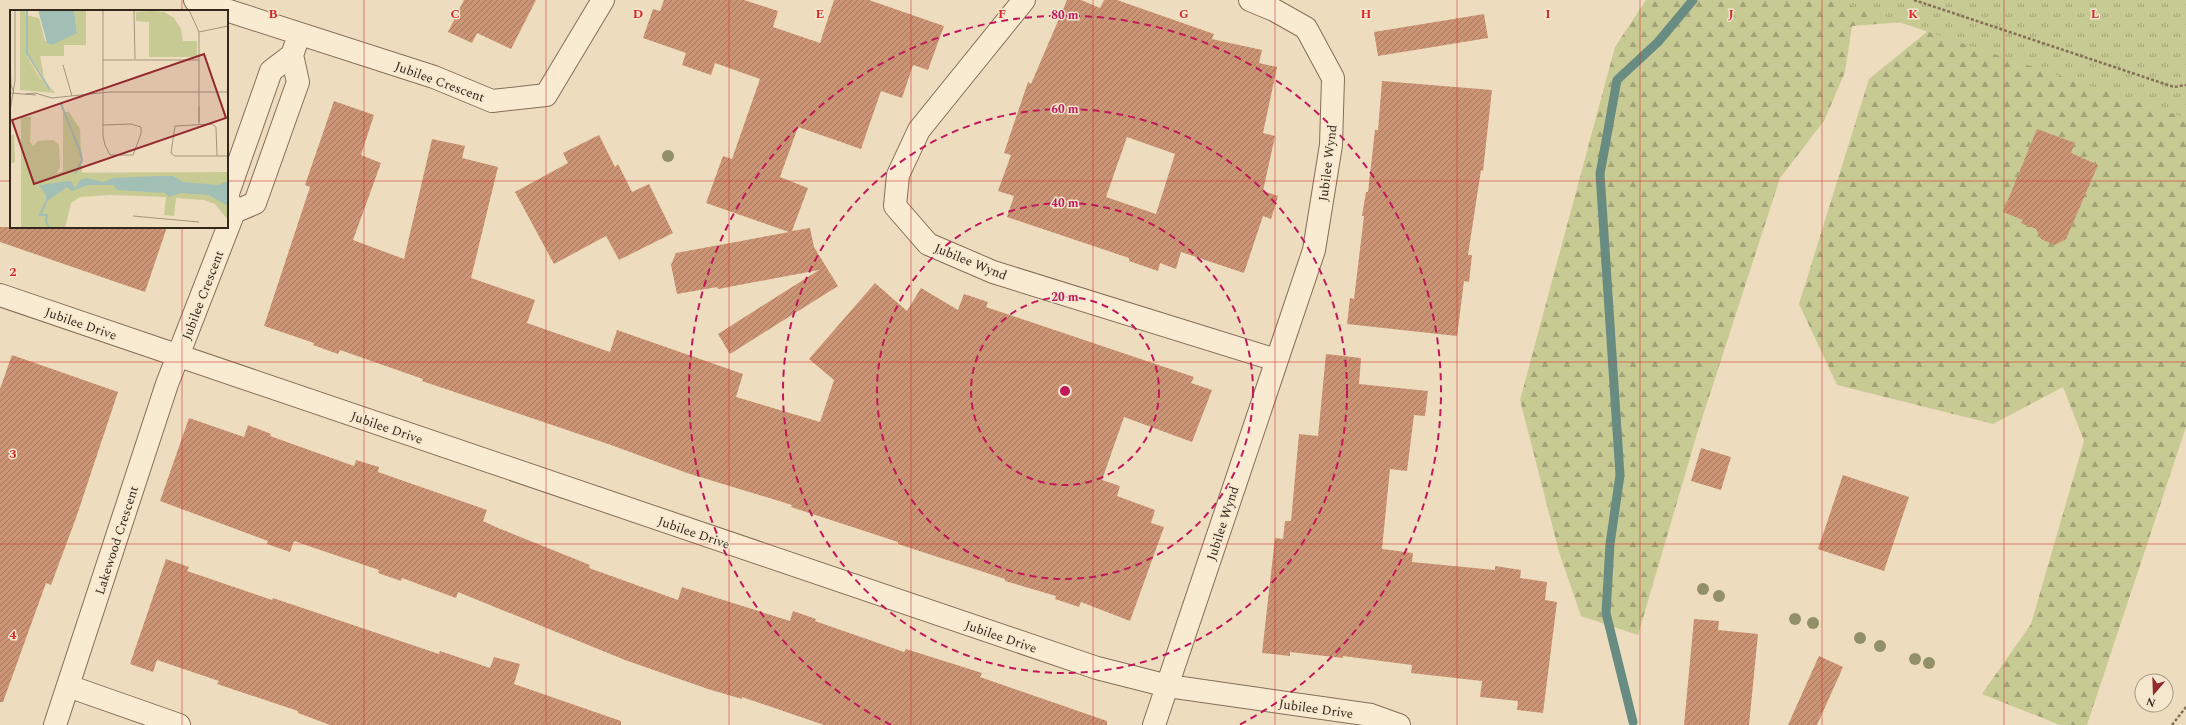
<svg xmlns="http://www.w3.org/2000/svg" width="2186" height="725" font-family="Spectral,serif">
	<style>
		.forest { fill: url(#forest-firs) }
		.park { fill: url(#park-tufts) }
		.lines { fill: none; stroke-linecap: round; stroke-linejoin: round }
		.stream { stroke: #698c82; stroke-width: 9 }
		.building { fill: url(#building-hatch); fill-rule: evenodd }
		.minor-casing { stroke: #856d57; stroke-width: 24 }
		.path { stroke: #856d57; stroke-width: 2.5; stroke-dasharray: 3 2; stroke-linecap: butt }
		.minor { stroke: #f8ebd1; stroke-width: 22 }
		.tree { fill: #929069 }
		.grid { fill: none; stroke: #d62828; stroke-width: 1; stroke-opacity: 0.55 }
		.ring { fill: none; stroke: #c2185b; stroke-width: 2; stroke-dasharray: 7 5 }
		.labels { text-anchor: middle; stroke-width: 3; stroke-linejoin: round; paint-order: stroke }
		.street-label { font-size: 13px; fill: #34271c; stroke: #f4e7ce }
		.inset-river { fill: none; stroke: #a2bfb5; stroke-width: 2 }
		.inset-road { fill: none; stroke: #a3947d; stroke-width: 1 }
		.view { fill: #93282e; fill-opacity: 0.15; stroke: #93282e; stroke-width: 2 }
		.inset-edge { fill: none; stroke: #34271c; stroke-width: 2 }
		.grid-label { font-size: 13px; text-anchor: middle; font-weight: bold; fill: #d62828; stroke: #f4e7ce; stroke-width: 3; stroke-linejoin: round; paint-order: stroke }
		.centre { fill: #c2185b; stroke: #f4e7ce; stroke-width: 2 }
		.ring-label { font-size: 12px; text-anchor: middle; font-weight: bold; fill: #c2185b; stroke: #f4e7ce; stroke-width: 3; stroke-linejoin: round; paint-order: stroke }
	</style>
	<defs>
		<pattern id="forest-firs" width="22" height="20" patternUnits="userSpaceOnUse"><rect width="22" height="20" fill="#c7ca93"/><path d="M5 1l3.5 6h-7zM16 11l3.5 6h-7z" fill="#a2a477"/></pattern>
		<pattern id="park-tufts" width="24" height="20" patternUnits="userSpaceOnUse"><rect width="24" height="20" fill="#c7ca93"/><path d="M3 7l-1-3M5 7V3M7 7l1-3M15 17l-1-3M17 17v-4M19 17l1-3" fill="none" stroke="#a2a477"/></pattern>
		<pattern id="building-hatch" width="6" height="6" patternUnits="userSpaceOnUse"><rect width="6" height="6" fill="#cb9475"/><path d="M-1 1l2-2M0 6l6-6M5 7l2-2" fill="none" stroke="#a6795f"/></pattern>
	</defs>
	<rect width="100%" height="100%" fill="#edddbe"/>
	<!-- forest -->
	<path class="forest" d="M1646 0H1883L2186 85V427L2087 725H2060L1982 694 2031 624 2084 441 2063 387 1993 424 1837 385 1799 304 1869 79 1943 19 1852 26 1845 72 1824 121 1780 178 1697 434 1638 635 1581 616 1559 552 1520 400 1615 47Z"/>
	<!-- park -->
	<path class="park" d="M1833 0H2186V118Z"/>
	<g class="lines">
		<!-- stream -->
		<path class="stream" d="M1633 722 1606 613 1610 544 1620 475 1600 174 1617 80 1658 42 1693 0"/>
	</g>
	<!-- building -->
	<path class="building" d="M464 0H536L511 49 477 33 472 43 448 32Z
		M664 0H744L778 11 773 27 820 43 834 0H869L944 26 928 70 913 65 902 98 881 91 861 149 798 127 780 177 808 188 792 231 810 228 814 247 838 286 730 354 718 334 819 270 718 289 717 287 677 294 671 265 676 253 789 232 706 203 723 156 732 159 760 79 715 63 711 75 682 65 686 53 643 38 653 9 660 11Z
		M1067 0H1081L1100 8 1104 0H1117L1214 34 1212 39 1262 50 1259 63 1277 67 1263 133 1275 136 1263 191 1278 196 1271 219 1263 216 1244 273 1181 252 1176 269 1160 263 1158 271 1129 261V258L1007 217 1014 196 998 191 1011 155 1004 153 1028 82 1031 84ZM1127 137 1175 154 1156 214 1106 197Z
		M1484 14 1488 38 1378 56 1374 32Z
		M1382 81 1492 90 1483 171 1481 170 1468 255H1472L1469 282 1464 281 1457 336 1347 324 1350 298 1354 299 1364 216H1362L1366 192H1368L1375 130H1378Z
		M334 101 374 115 361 155 381 163 353 240 404 259 432 139 465 146 462 158 498 167 471 278 535 300 527 323 610 352 617 330 743 374 736 397 820 422 834 380 809 359 875 283 907 311 921 288 958 310 964 294 988 302 986 307 1194 377 1191 383 1212 390 1192 442 1124 417 1102 480 1120 486 1117 496 1155 510 1151 523 1164 527 1130 621 1081 602 1079 607 1055 599 1056 596 1005 581V579L898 544V542L791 507 792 505 687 473 611 445 422 381 423 379 340 350 338 354 313 345 314 343 264 326 310 187 305 185Z
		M2037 129 2075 143 2071 153 2098 165 2066 239 2055 245 2041 239 2036 229 2021 223 2023 220 2003 212Z
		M599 135 615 167 618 164 632 192 649 184 673 233 619 260 606 236 554 264 515 192 568 163 563 153Z
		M0 227H167L145 292 0 242Z
		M1326 354 1361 358 1359 384 1428 391 1425 416 1414 415 1407 471 1390 469 1382 549 1413 553 1412 562 1495 570V566L1521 570 1520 578 1547 582 1545 600 1557 602 1543 713 1517 710 1518 701 1480 697 1482 681 1411 673 1412 665 1343 656V658L1290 652V656L1262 653 1275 538 1283 539 1285 521H1291L1299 434 1318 436Z
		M12 355 118 392 76 518 51 585 46 583 3 702H0V389Z
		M189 418 244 437 248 425 271 434 270 436 354 466 356 460 379 467 378 472 487 510 483 521 498 528 590 565 589 568 678 600 682 587 790 621 793 611 816 619 815 621 904 652 906 649 982 673 980 677 1107 721V725H824L742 697V699L708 689 625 660 458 592 456 598 402 578 401 581 378 573 379 570 294 541 290 552 267 544 268 541 160 501Z
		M1701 448 1731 457 1721 490 1691 481Z
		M1843 475 1909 497 1884 571 1818 549Z
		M166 559 189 567 187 571 272 600 273 598 439 654 440 651 490 668 494 657 520 664 514 684 621 721V725H330L298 713V711L217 684 219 681 157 660 153 672 130 664Z
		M1694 619 1719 621 1718 630 1758 634 1749 725H1684Z
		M1819 656 1843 667 1817 725H1788Z"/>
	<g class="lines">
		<!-- minor casing -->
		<g class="minor-casing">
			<path id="minor" d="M195 0 434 77 492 101 546 95 603 0
				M1024 0 919 130 898 175 895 206 928 244 993 272 1276 360
				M234 212 227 196 271 71 292 55 296 44
				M0 295 1097 668 1168 686 1371 715 1399 725
				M68 686 179 725
				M55 725 167 384 234 212 255 203 298 82 292 55
				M1154 725 1314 250 1331 145 1333 78 1306 28 1274 10 1250 0"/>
		</g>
		<!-- path -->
		<path class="path" d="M1914 0 2174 87 2186 85
			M2172 725 2186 707"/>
		<!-- minor -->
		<use href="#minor" class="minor"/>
	</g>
	<!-- trees -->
	<g class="tree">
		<circle cx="668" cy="156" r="6"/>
		<circle cx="1703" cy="589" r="6"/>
		<circle cx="1719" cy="596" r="6"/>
		<circle cx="1795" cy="619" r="6"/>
		<circle cx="1813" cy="623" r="6"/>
		<circle cx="1860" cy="638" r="6"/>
		<circle cx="1880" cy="646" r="6"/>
		<circle cx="1915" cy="659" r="6"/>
		<circle cx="1929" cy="663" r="6"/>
	</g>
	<!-- grid -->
	<path class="grid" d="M182 0V11M364 0V725M546 0V725M729 0V725M911 0V725M1093 0V725M1275 0V725M1457 0V725M1640 0V725M1822 0V725M2004 0V725M0 181H11M227 181H2186M182 227V725M0 362H2186M0 544H2186"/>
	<!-- distance rings -->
	<g class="ring">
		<circle cx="1065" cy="391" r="94"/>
		<circle cx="1065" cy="391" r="188"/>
		<circle cx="1065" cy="391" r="282"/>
		<path d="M891 725A376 376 0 1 1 1239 725"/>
	</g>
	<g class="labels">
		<!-- street labels -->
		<g class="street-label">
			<text transform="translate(440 81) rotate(20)" y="5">Jubilee Crescent</text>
			<text transform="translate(1327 163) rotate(-83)" y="5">Jubilee Wynd</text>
			<text transform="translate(971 261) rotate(22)" y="5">Jubilee Wynd</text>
			<text transform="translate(202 295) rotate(-69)" y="5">Jubilee Crescent</text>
			<text transform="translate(81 323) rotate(19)" y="5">Jubilee Drive</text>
			<text transform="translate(387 427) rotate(19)" y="5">Jubilee Drive</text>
			<text transform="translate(1222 523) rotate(-72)" y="5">Jubilee Wynd</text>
			<text transform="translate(694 532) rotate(19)" y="5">Jubilee Drive</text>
			<text transform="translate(116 540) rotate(-72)" y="5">Lakewood Crescent</text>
			<text transform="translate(1001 636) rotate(19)" y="5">Jubilee Drive</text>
			<text transform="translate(1316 708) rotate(8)" y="5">Jubilee Drive</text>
		</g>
	</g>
	<!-- overview -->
	<g transform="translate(10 10)">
		<rect width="218" height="218" fill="#edddbe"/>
		<path d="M10 0H15L16 5 29 8 35 31 67 23 64 0H76V35H54V46H30L34 67 45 83 57 84 10 80ZM19 51 25 54 42 79 40 81Z" fill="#c7ca93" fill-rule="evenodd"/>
		<path d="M53 102H59L70 119 72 164 18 166 11 162V106L21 107 20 132 23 136 28 131 43 130 49 135 50 157 46 164 53 161ZM4 124 5 152 0 154V126Z" fill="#c7ca93"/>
		<path d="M17 46H20L42 81 27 65Z" fill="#e9d19b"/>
		<path d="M142 1 154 2 164 8 171 19 173 31H187V47H139V12L126 11V2ZM218 162V210L205 194 194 190 166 188 164 206 154 205 156 187 100 185 70 187 61 193 55 218H11V163Z" fill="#c7ca93"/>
		<path d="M28 0H64L67 23 42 35 37 33ZM149 166H163L173 172 208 175 218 171V196L199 185 171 183 159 187 155 183 107 180 103 175H78L62 181 57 177 36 192V185L29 175 58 171 62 172 65 179 70 170 76 168 93 172 104 168Z" fill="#a2bfb5"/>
		<path class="inset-river" d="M17 0V43L40 80M51 94 70 141 72 150 65 164M36 192 30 205H37L36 211 39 218"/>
		<path class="inset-road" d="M93 0V126L95 135 100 145H123L131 124V117L121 114 93 115M124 0 125 49M179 0 189 22V114M189 22 218 16M0 40 1 75 4 83M93 50H189M53 55 62 86M0 83 26 85M15 84 25 83 42 88 99 82H218M0 101 5 71V0M189 112V96M207 146 206 117 202 114 165 116 161 143 165 146H218M123 206 189 212"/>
		<path class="view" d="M194 44 216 108 24 174 2 110Z"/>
		<rect width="218" height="218" class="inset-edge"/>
	</g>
	<g class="grid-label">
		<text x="273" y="18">B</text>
		<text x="455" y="18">C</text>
		<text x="638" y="18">D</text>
		<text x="820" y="18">E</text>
		<text x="1002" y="18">F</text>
		<text x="1184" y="18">G</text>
		<text x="1366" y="18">H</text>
		<text x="1548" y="18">I</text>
		<text x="1731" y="18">J</text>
		<text x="1913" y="18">K</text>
		<text x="2095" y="18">L</text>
		<text x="13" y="276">2</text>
		<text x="13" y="458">3</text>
		<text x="13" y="639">4</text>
	</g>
	<circle cx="1065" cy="391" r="6" class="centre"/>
	<g class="ring-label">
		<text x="1065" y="19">80 m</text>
		<text x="1065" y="113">60 m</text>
		<text x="1065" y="207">40 m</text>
		<text x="1065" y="301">20 m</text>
	</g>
	<!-- north arrow -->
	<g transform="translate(2154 693) rotate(199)"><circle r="19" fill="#f4e7ce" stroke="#a79a87"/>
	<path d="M0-3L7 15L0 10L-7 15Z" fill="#93282e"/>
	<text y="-6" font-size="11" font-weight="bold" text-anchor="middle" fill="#34271c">N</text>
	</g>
</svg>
